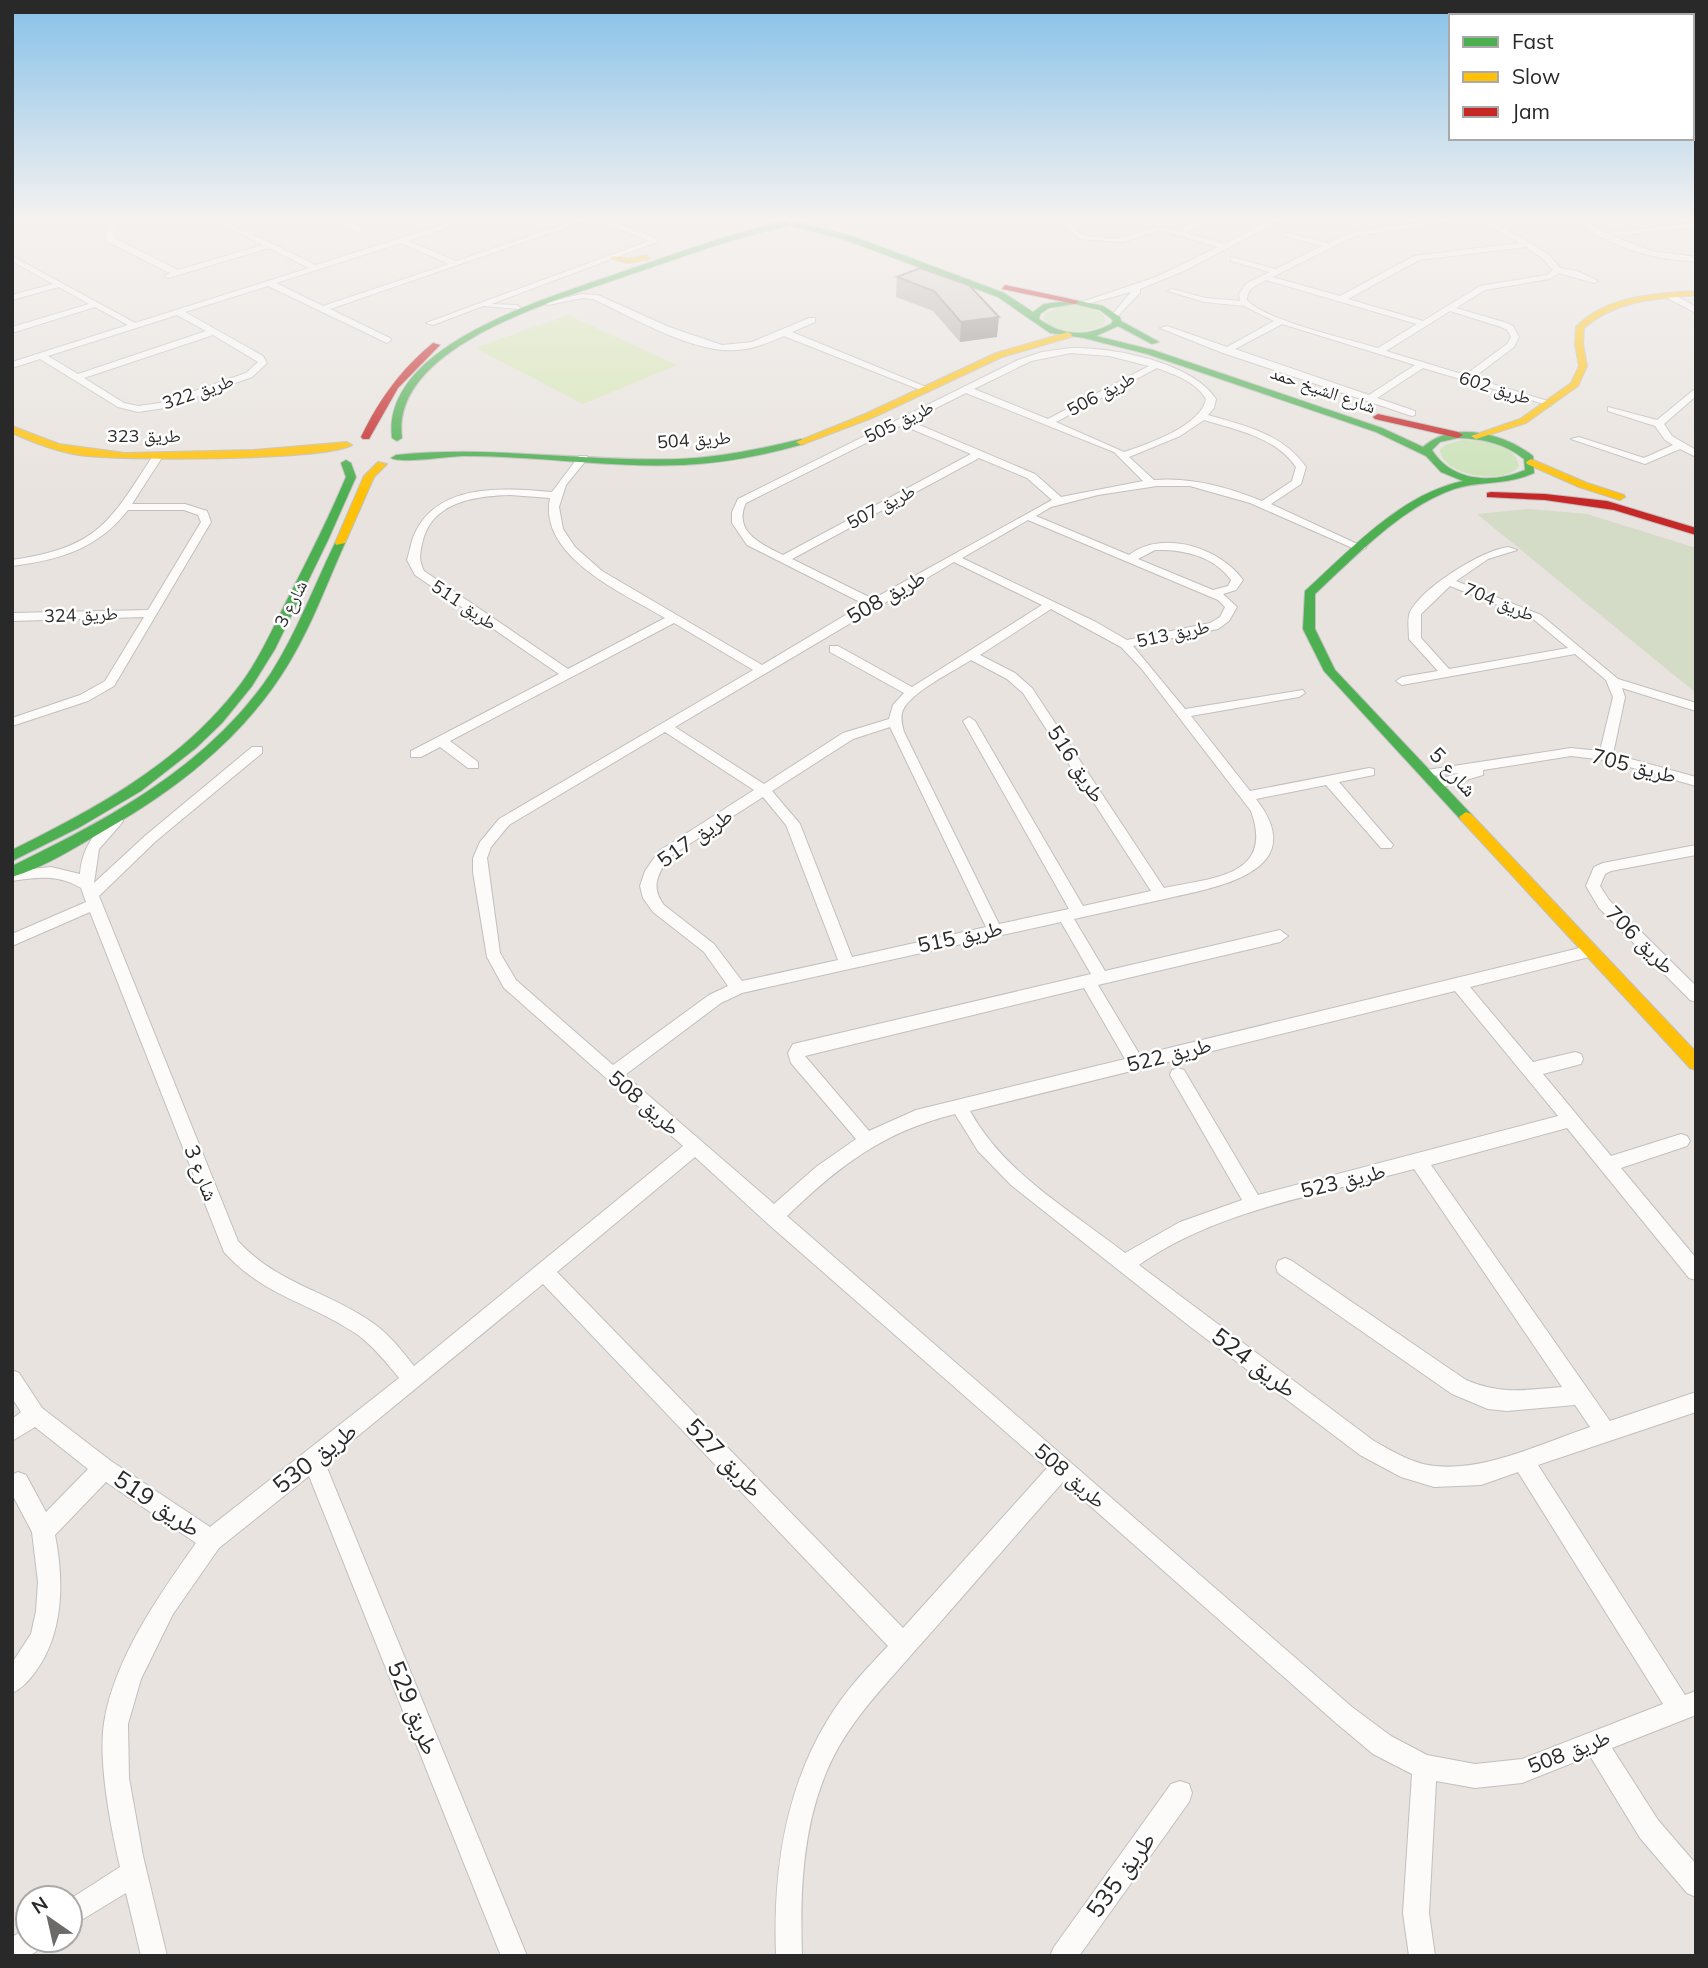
<svg xmlns="http://www.w3.org/2000/svg" width="1708" height="1968" font-family="Mulish,'Noto Naskh Arabic',sans-serif">
	<style>
		.green { fill: #cbe2b8 }
		.cemetery { fill: #d4dbc6 }
		.pitch { fill: #d6e6b5 }
		.lines { fill: none; stroke-linecap: round; stroke-linejoin: round }
		.street-casing { stroke: #c1bfc0; stroke-width: 2 }
		.fast-casing { stroke: #c1bfc0; stroke-width: 2 }
		.slow-casing { stroke: #c1bfc0; stroke-width: 2 }
		.jam-casing { stroke: #c1bfc0; stroke-width: 2 }
		.street { fill: #fcfbfa; fill-rule: evenodd }
		.fast { fill: #4caf50; fill-rule: evenodd }
		.slow { fill: #ffc107; fill-rule: evenodd }
		.jam { fill: #c62828; fill-rule: evenodd }
		.wall { fill: #b3b0ae }
		.shaded-wall { fill: #92908d }
		.building { fill: #d0cdca; stroke: #92908d; stroke-width: 2 }
		.labels { text-anchor: middle; stroke-width: 5; stroke-linejoin: round; paint-order: stroke }
		.far-street-label { font-size: 18px; fill: #292929; stroke: #fff }
		.street-label { font-size: 21px; fill: #292929; stroke: #fff }
		.near-street-label { font-size: 24px; fill: #292929; stroke: #fff }
	</style>
	<rect width="100%" height="100%" fill="#e8e3de"/>
	<!-- green -->
	<path class="green" d="M1061 306C1076 305 1101 304 1106 321 1094 336 1054 335 1043 318L1045 313Z
		M1462 440C1480 440 1516 443 1519 466 1505 486 1442 476 1440 450L1445 445Z"/>
	<!-- cemetery -->
	<path class="cemetery" d="M1529 509 1587 514 1696 548V693L1477 514Z"/>
	<!-- pitch -->
	<path class="pitch" d="M568 315 677 365 583 404 475 348Z"/>
	<g class="lines">
		<!-- street casing -->
		<g class="street-casing">
			<path id="street" d="M110 220H118L114 238 178 270 263 245 213 220C226 220 233 230 245 231 258 233 290 220 308 220L252 234 316 265 457 220H469L408 241 456 261 577 220H588L330 309 390 338 391 340 387 343 268 286 185 312 263 356 267 363 252 377 165 408 138 412 118 407 40 359 12 368V362L128 325 95 307 12 333V327L89 304 59 287 12 300V295L53 284 12 261V256L135 323 309 268 269 248 168 278 164 276 170 273 108 242 105 238ZM401 243 449 264 323 306 276 283ZM177 315 206 331 78 374 48 356ZM213 335 258 362 246 373 160 403 138 406 124 403 84 378Z
				M339 220H348L366 232 359 234Z
				M596 220H607L654 237 657 242 491 304 516 305 520 307 519 309 483 306 433 325 426 323 649 241Z
				M1060 220H1067L1081 235C1094 236 1110 240 1122 238 1149 232 1146 222 1178 231L1199 220H1209L1185 233 1224 244 1271 220H1281L1186 270 1140 289V293L1115 319 1111 316 1131 292 1083 305 1079 303 1156 277 1218 247 1160 230 1123 242 1079 239Z
				M1442 220H1465L1355 236 1272 277 1340 296 1414 256 1520 243 1480 220H1489L1527 241 1548 254 1560 268 1577 271 1598 281 1594 283 1559 273 1549 279 1485 290 1456 308 1507 323 1513 326 1519 337 1514 347 1473 378 1551 402V406L1423 368 1377 398 1415 411V415L1412 416 1223 353 1160 328 1167 326 1227 347 1274 321 1244 306 1204 302 1168 291 1172 289 1205 298 1240 301 1239 294 1247 283 1270 272 1231 261V257L1276 269 1322 246 1284 236V232L1328 243 1353 232ZM1526 247 1542 258 1553 270 1547 275 1480 286 1423 321 1348 299 1419 260ZM1266 280 1417 324 1378 348C1348 339 1266 321 1247 300 1247 288 1257 285 1266 280ZM1450 311 1501 327 1507 330 1511 337 1507 344 1465 375 1386 351ZM1282 324 1415 365 1369 395 1235 349Z
				M1573 220H1582L1606 233 1696 223V227L1613 236 1651 251 1696 257V261C1652 261 1608 245 1573 220Z
				M582 294 598 295 669 327 722 345 752 342 809 318H815V322L792 332 931 389 923 391 784 336C770 342 754 349 737 350 694 354 632 317 593 299L582 298 548 305 544 303Z
				M1667 294H1673L1696 307V313L1667 298Z
				M1071 348C1112 347 1192 362 1216 399L1214 408 1208 415C1246 426 1283 434 1306 467L1301 484 1271 504 1366 548 1357 550 1250 503 1190 486H1157L1098 495 1051 507 1036 516 1129 555C1163 529 1220 548 1243 580L1236 590 1223 594 1237 607 1229 621 1218 629 1133 646 1185 709 1303 690 1305 693 1299 697 1191 716 1250 791 1369 768 1374 769V775L1339 782 1393 845 1391 848H1381L1326 785 1256 799C1312 871 1218 887 1169 898 1137 905 1106 912 1074 919L1105 971 1280 930 1288 936 1280 942 1098 985 1140 1055 1592 945 1600 951 1597 955 1470 987 1533 1062 1575 1052 1581 1054 1583 1059 1581 1064 1543 1074 1611 1156 1681 1134 1687 1136 1690 1141 1687 1146 1621 1168 1696 1258V1280L1689 1278 1567 1128 1431 1165 1610 1421 1696 1392V1412L1538 1465 1685 1695 1696 1691V1715L1612 1748 1658 1820 1696 1864V1897L1687 1893 1640 1838 1590 1756 1522 1783 1475 1788 1436 1781 1429 1913 1435 1956H1409L1403 1913 1412 1774 1373 1754 1336 1723 1063 1482C1012 1539 963 1597 912 1654 880 1691 845 1726 826 1773 802 1831 800 1894 802 1956H776C773 1874 784 1792 827 1721 843 1693 866 1669 888 1646L543 1284 325 1463 527 1956H501L309 1476 219 1548 173 1614 141 1679 128 1724 129 1778 143 1856 167 1956H141L126 1893 70 1927V1899L120 1867C111 1828 98 1763 104 1723 114 1659 159 1595 196 1543L106 1482 55 1535C64 1580 64 1632 36 1671 29 1680 23 1688 12 1693V1663L31 1634 36 1611 38 1582 32 1532 12 1494V1475L18 1472 26 1475 46 1512 88 1469 35 1427 12 1441V1419L21 1412 12 1398V1370L19 1373 42 1408 111 1461 210 1527 399 1378C387 1363 374 1347 358 1335 312 1303 263 1296 224 1252L90 912 12 946V934L86 902 81 888C59 874 37 877 12 881V871L51 867 80 874C82 849 93 834 111 818H121L123 821 121 824 99 849 94 883 146 835 252 747H262V753L156 841 99 896 238 1241C277 1284 328 1291 373 1323 389 1334 402 1351 414 1366L683 1146 504 988 487 957 473 872V858L480 842 499 819 753 670 674 623 450 741 478 762V768H468L440 747 421 757H411V751L559 674 415 575 407 560C410 551 411 541 415 533 439 482 505 488 552 492L579 456H587L588 458 566 485 559 507 563 529 575 547 602 571 762 665 864 604 747 545 732 523V512L738 499 1018 360 1042 352ZM1071 353 1109 356 1149 366 1048 419 974 389 1031 361ZM1157 368C1176 375 1196 382 1206 399 1201 426 1148 444 1124 452L1056 422ZM966 393 1114 452 1143 481 1061 497 1035 474 910 421ZM1204 420C1237 430 1275 437 1296 467L1292 481 1262 501C1227 487 1192 477 1154 480L1129 457 1180 436ZM902 425 971 454 783 555C763 545 732 532 746 503ZM979 458 1027 478 1052 500 873 599 792 559ZM510 495 550 498C538 557 625 594 665 618L568 669 424 571C418 559 420 553 423 540 433 501 477 496 510 495ZM1028 520 1218 600 1225 607 1220 617 1210 623 1127 640 1096 622 962 558ZM1155 550C1183 549 1214 556 1231 580L1228 586 1213 590 1138 559ZM954 562 1042 605 912 687 838 646H830V652L904 693 893 705 889 719 843 733 764 784 675 727ZM1051 609 1121 647 1141 668 1251 811C1275 877 1211 878 1164 888L1032 688 1015 673 980 655ZM971 660 1007 679 1023 693 1151 891 1083 906 975 721 969 717 963 721 1069 909 999 924 904 732C902 725 900 717 903 710 911 692 954 671 971 660ZM890 727 986 927 852 957 800 824 772 791 853 739ZM665 732 754 790 659 851 645 871 640 886 643 898 653 912 704 952 728 986 709 995 613 1065 516 980 500 953 487 858 491 847 509 825ZM763 797 786 825 838 960 742 981 714 944 664 905C650 887 658 874 669 857ZM1061 922 1091 974 793 1044 788 1053 791 1063 856 1139 816 1167 774 1204 625 1075 721 1003 742 993ZM1084 988 1125 1059 916 1110 869 1131 805 1056ZM1455 991 1558 1116 1258 1195 1184 1070 1178 1068 1172 1070 1170 1075 1242 1200 1180 1222 1125 1253C1071 1211 1004 1173 970 1111ZM955 1114 978 1151 1011 1185 1188 1325 1360 1455 1401 1477 1434 1487 1481 1485 1518 1472 1663 1704 1522 1759 1475 1764 1427 1755 1391 1736 1352 1707 787 1216C840 1165 883 1132 955 1114ZM695 1157 767 1223 1047 1468 903 1628 557 1272ZM1414 1169 1562 1387C1524 1390 1502 1395 1466 1380L1292 1261 1285 1258 1278 1261 1276 1267 1278 1273 1452 1394 1488 1409 1507 1411 1575 1405 1590 1427C1540 1444 1476 1476 1423 1464 1405 1459 1390 1450 1374 1441L1139 1265C1214 1211 1325 1193 1414 1169Z
				M1696 388V396L1664 424 1672 436 1696 450V457L1680 449 1645 464 1571 439 1579 437 1644 458 1673 445 1665 440 1655 426 1608 411V407L1657 420Z
				M158 453 163 456 132 504H185L207 511 211 522 114 686 88 701 12 726V718L80 695 105 681 144 617 12 621V613L148 610 201 522 198 515 184 510H128C98 549 59 560 12 566V560C99 547 109 523 154 454Z
				M1508 547 1517 550 1488 559 1456 581 1541 615 1618 679 1696 703V711L1622 688 1625 697 1613 754 1696 777V786L1605 760 1571 756 1483 770V775L1436 789 1431 788 1429 785 1431 782 1459 773 1422 777V771L1427 770 1571 748 1600 751 1613 697 1606 680 1575 654 1402 685 1396 681 1402 677 1438 671 1409 639C1409 631 1407 619 1410 612 1423 587 1481 551 1508 547ZM1450 586 1533 619 1568 648 1449 669 1421 638V614Z
				M1696 845V855L1611 871 1605 874 1600 886 1609 900 1696 986V1002L1690 1000 1599 908 1586 886 1594 867 1603 863Z
				M1180 1781 1189 1784 1192 1793 1189 1802 1079 1956H1050L1054 1947 1171 1784Z
				M28 1928V1940H44C38 1956 28 1956 12 1956V1937Z"/>
		</g>
		<!-- fast casing -->
		<g class="fast-casing">
			<path id="fast" d="M788 221 791 225C733 238 679 258 623 277 558 300 390 346 402 438L397 441 392 438C381 344 552 297 619 273 675 254 730 233 788 221Z
				M796 222 852 236 1004 293 1033 312 1044 304 1075 300 1103 306 1120 317 1121 321 1159 342 1152 344 1118 326 1096 336 1153 350 1382 428 1423 447C1452 420 1504 433 1533 456L1534 473C1505 486 1481 480 1454 489 1400 508 1356 556 1315 594V629L1335 670 1471 814 1473 817 1471 820H1461L1324 671 1303 629 1305 591C1350 550 1401 494 1463 481L1441 472 1426 456 1376 432 1147 354 1084 338 1050 333 998 297 846 240 793 226ZM1075 304 1100 310 1113 320 1111 324C1087 337 1062 336 1039 319L1040 314 1049 308ZM1458 438C1483 439 1504 443 1524 459L1525 470C1493 484 1452 482 1432 450L1440 442Z
				M801 439 806 442 804 444C765 455 725 463 683 465 610 468 538 456 464 456 449 456 401 464 391 458L396 455C491 445 585 462 680 459 721 457 761 449 801 439Z
				M346 460 351 463 356 477 328 540 275 649 252 686 222 723 196 748 141 791 80 827 12 861V850C95 809 178 764 236 690 257 664 271 632 286 602 307 561 328 520 346 477L341 463Z
				M340 540 345 543C327 583 312 625 289 663 246 735 179 788 107 829 78 846 45 867 12 877V866C109 819 210 765 271 673 297 632 314 586 335 543Z"/>
		</g>
		<!-- slow casing -->
		<g class="slow-casing">
			<path id="slow" d="M647 255 650 259 628 263 610 258 614 256 628 259Z
				M1696 291V295C1655 299 1616 300 1584 328L1583 344 1587 366 1578 386 1526 423 1476 439 1471 436 1520 419 1571 383 1579 366 1575 344 1576 327C1607 295 1654 294 1696 291Z
				M1068 332 1072 335 1071 337 1002 357 872 418 801 445 796 442 865 414 996 353Z
				M12 426 59 444 125 453 253 450 347 442 352 445C327 461 115 461 79 455 55 451 34 443 12 433Z
				M1531 459 1587 483 1624 495 1625 497 1620 500 1579 487 1527 464 1526 462Z
				M378 462 387 464 374 477 345 543 336 545 335 543 364 476Z
				M1466 812 1471 814 1696 1052V1070L1690 1068 1461 820 1459 817Z"/>
		</g>
		<!-- jam casing -->
		<g class="jam-casing">
			<path id="jam" d="M1005 285 1075 300 1079 302 1075 304 1002 289Z
				M433 343 440 345 398 388 369 439H363L361 437C379 400 401 369 433 343Z
				M1378 414 1458 432 1463 435 1458 438 1375 419 1373 417Z
				M1491 492 1545 494 1607 501 1696 528V535L1614 510 1545 500 1487 497V493Z"/>
		</g>
		<!-- street -->
		<use href="#street" class="street"/>
		<!-- fast -->
		<use href="#fast" class="fast"/>
		<!-- slow -->
		<use href="#slow" class="slow"/>
		<!-- jam -->
		<use href="#jam" class="jam"/>
	</g>
	<!-- wall -->
	<path class="wall" d="M897 277 969 285 997 337 960 342 933 311 896 297Z"/>
	<!-- shaded-wall -->
	<path class="shaded-wall" d="M999 317 997 337 960 342 961 322Z"/>
	<!-- building -->
	<path class="building" d="M920 268 969 285 999 317 961 322 934 291 897 277Z"/>
	<!-- sky -->
	<linearGradient id="sky" x2="0" y2="1"><stop stop-color="#86c1e8"/><stop offset="0.44" stop-color="#f5f2f0"/><stop offset="1" stop-color="#f5f2f0" stop-opacity="0"/></linearGradient>
	<rect width="1708" height="496" fill="url(#sky)"/>
	<g class="labels">
		<!-- far-street labels -->
		<g class="far-street-label">
			<text transform="translate(1495 388) rotate(17)" y="6">طريق 602</text>
			<text transform="translate(1323 390) rotate(19)" y="6">شارع الشيخ حمد</text>
			<text transform="translate(198 392) rotate(-19)" y="6">طريق 322</text>
			<text transform="translate(1101 394) rotate(-28)" y="6">طريق 506</text>
			<text transform="translate(899 422) rotate(-26)" y="6">طريق 505</text>
			<text x="144" y="442">طريق 323</text>
			<text transform="translate(694 440) rotate(-4)" y="6">طريق 504</text>
			<text transform="translate(881 507) rotate(-28)" y="6">طريق 507</text>
			<text transform="translate(1499 602) rotate(22)" y="6">طريق 704</text>
			<text transform="translate(291 604) rotate(-63)" y="6">شارع 3</text>
			<text transform="translate(464 605) rotate(34)" y="6">طريق 511</text>
			<text transform="translate(81 615) rotate(-2)" y="6">طريق 324</text>
			<text transform="translate(1173 634) rotate(-12)" y="6">طريق 513</text>
		</g>
		<!-- street labels -->
		<g class="street-label">
			<text transform="translate(886 597) rotate(-30)" y="7">طريق 508</text>
			<text transform="translate(1076 764) rotate(57)" y="7">طريق 516</text>
			<text transform="translate(1634 766) rotate(14)" y="7">طريق 705</text>
			<text transform="translate(1453 772) rotate(47)" y="7">شارع 5</text>
			<text transform="translate(695 838) rotate(-35)" y="7">طريق 517</text>
			<text transform="translate(960 937) rotate(-12)" y="7">طريق 515</text>
			<text transform="translate(1640 940) rotate(45)" y="7">طريق 706</text>
			<text transform="translate(1169 1055) rotate(-14)" y="7">طريق 522</text>
			<text transform="translate(644 1103) rotate(41)" y="7">طريق 508</text>
			<text transform="translate(201 1173) rotate(68)" y="7">شارع 3</text>
			<text transform="translate(1343 1181) rotate(-14)" y="7">طريق 523</text>
			<text transform="translate(1070 1476) rotate(41)" y="7">طريق 508</text>
			<text transform="translate(1569 1752) rotate(-21)" y="7">طريق 508</text>
		</g>
		<!-- near-street labels -->
		<g class="near-street-label">
			<text transform="translate(1254 1363) rotate(37)" y="8">طريق 524</text>
			<text transform="translate(315 1458) rotate(-38)" y="8">طريق 530</text>
			<text transform="translate(724 1458) rotate(46)" y="8">طريق 527</text>
			<text transform="translate(157 1504) rotate(34)" y="8">طريق 519</text>
			<text transform="translate(413 1708) rotate(68)" y="8">طريق 529</text>
			<text transform="translate(1121 1875) rotate(-54)" y="8">طريق 535</text>
		</g>
	</g>
	<!-- border -->
	<rect width="1708" height="1968" fill="none" stroke="#292929" stroke-width="28"/>
	<!-- legend -->
	<rect x="1449" y="14" width="245" height="126" fill="#ffffff" stroke="#a9a9a9" stroke-width="2"/>
	<rect x="1463" y="37" width="35" height="10" fill="#4caf50" stroke="#a9a9a9" stroke-width="2"/>
	<text x="1512" y="49" font-size="21" fill="#292929">Fast</text>
	<rect x="1463" y="72" width="35" height="10" fill="#ffc107" stroke="#a9a9a9" stroke-width="2"/>
	<text x="1512" y="84" font-size="21" fill="#292929">Slow</text>
	<rect x="1463" y="107" width="35" height="10" fill="#c62828" stroke="#a9a9a9" stroke-width="2"/>
	<text x="1512" y="119" font-size="21" fill="#292929">Jam</text>
	<!-- north arrow -->
	<g transform="translate(49 1919) rotate(326)"><circle r="33" fill="#ffffff" stroke="#a9a9a9" stroke-width="2"/>
	<path d="M0-5L12 26L0 18L-12 26Z" fill="#6c6a68"/>
	<text y="-10" font-size="19" font-weight="bold" text-anchor="middle" fill="#292929">N</text>
	</g>
</svg>
